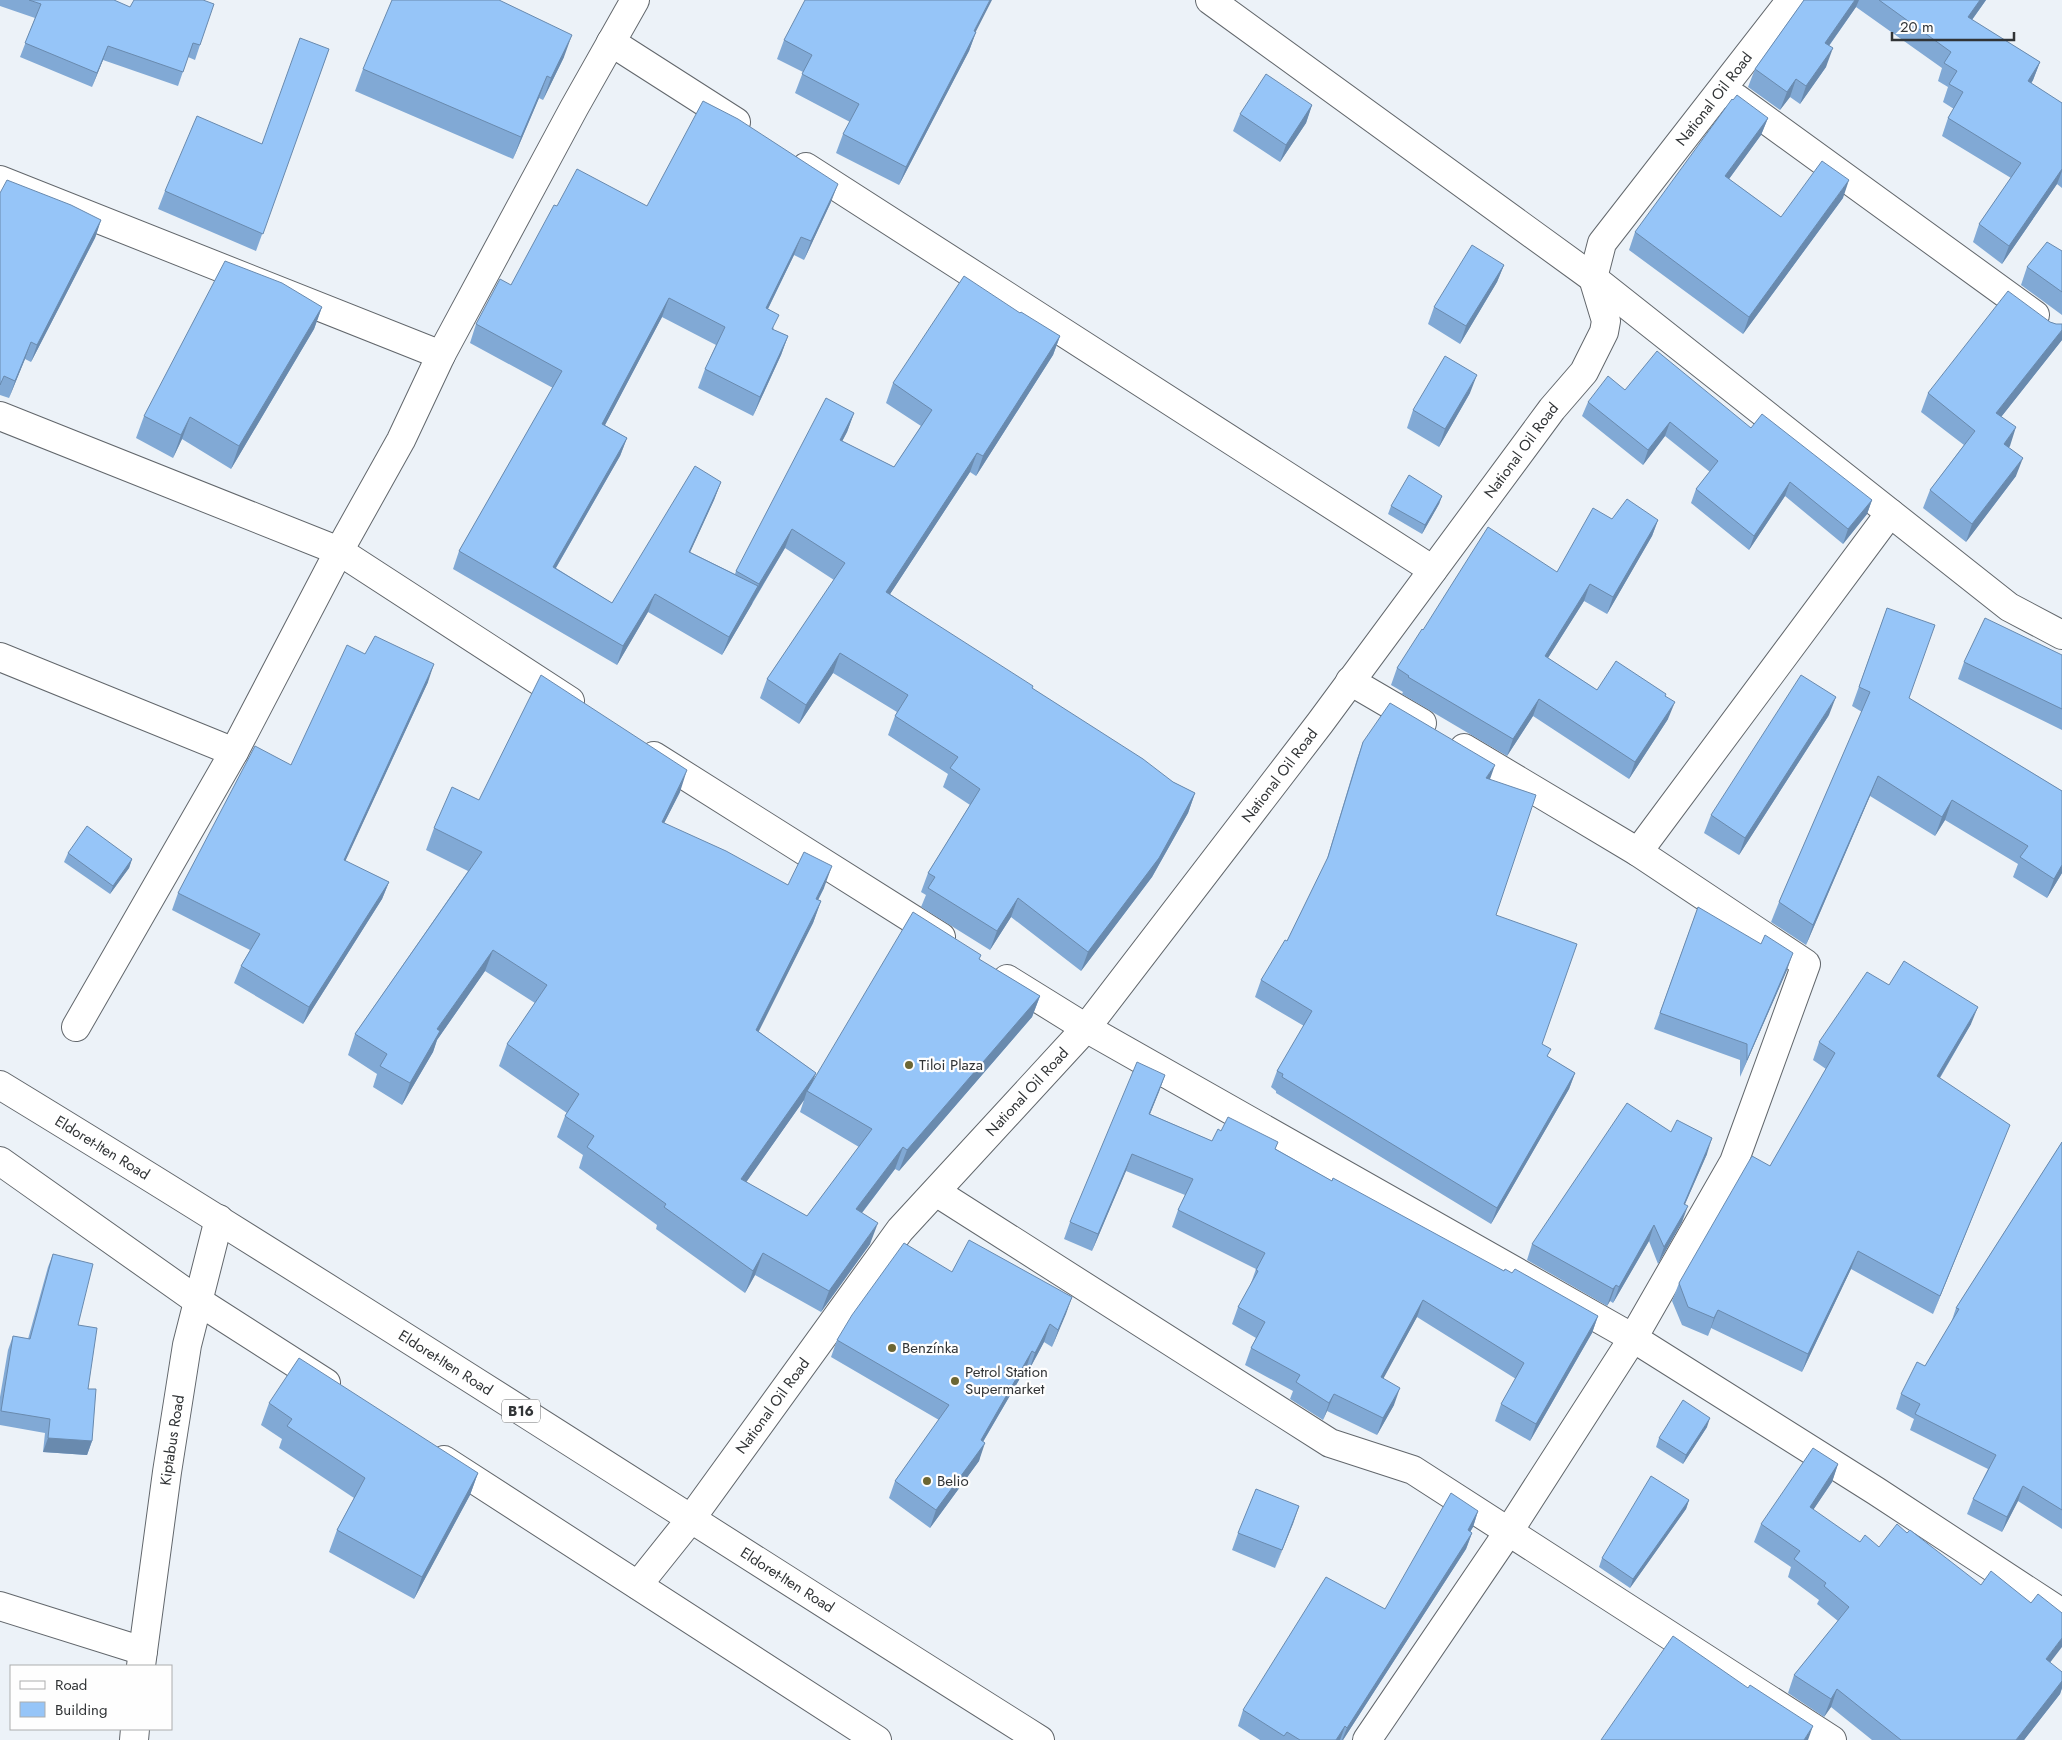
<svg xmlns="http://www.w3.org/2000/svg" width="2062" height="1740" font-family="Jost,sans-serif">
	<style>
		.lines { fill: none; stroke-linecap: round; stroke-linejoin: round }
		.minor-casing { stroke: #62676c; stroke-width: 30 }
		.tertiary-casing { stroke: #62676c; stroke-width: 30 }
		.primary-casing { stroke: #62676c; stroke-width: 30 }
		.minor { stroke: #fff; stroke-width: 28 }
		.tertiary { stroke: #fff; stroke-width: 28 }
		.primary { stroke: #fff; stroke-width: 28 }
		.wall { fill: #81a9d5; fill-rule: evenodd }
		.shaded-wall { fill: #698aae }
		.building { fill: #96c5f8; stroke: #698aae }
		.poi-dot { fill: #6c6633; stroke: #fefefe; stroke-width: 2 }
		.labels { text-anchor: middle; stroke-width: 4.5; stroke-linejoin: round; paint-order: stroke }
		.shield { fill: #fefefe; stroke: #6e7172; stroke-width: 1 }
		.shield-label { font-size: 14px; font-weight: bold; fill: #313436 }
		.street-label { font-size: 15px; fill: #313436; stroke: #fefefe }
		.poi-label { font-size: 15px; fill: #313436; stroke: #fefefe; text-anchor: start }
	</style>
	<rect width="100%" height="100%" fill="#ecf2f8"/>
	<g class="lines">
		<!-- minor casing -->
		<g class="minor-casing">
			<g id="minor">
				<path d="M1210 0 1593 278 2009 607 2062 635"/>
				<path d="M611 42 736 122"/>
				<path d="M1736 98 2035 315"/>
				<path d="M806 167 1433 570"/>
				<path d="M0 180 441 355"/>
				<path d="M0 416 339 551 570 701"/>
				<path d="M0 657 234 752"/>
				<path d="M1350 681 1422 723"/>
				<path d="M1464 748 1638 852"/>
				<path d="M654 756 941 937"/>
				<path d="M1007 979 1086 1028 1633 1338 1876 1491 2062 1613"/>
				<path d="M76 1027 234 752 339 551 401 440 441 355 574 108 635 0"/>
				<path d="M0 1161 198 1301 326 1383"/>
				<path d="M936 1192 1330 1443 1413 1470 1832 1740"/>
				<path d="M444 1460 877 1740"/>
				<path id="s1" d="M638 1585 690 1520 900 1230 1086 1028 1320 723 1552 409 1584 372 1604 332 1606 321 1593 278 1602 243 1791 0"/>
				<path d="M0 1606 143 1651"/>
				<path d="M1367 1740 1509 1531 1633 1338 1734 1162 1806 964 1638 852 1890 513"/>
			</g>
		</g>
		<!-- tertiary casing -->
		<g class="tertiary-casing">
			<g id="tertiary">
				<path id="s2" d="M141 1666 167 1472 187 1345 219 1219"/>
				<path d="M134 1740 135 1729"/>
			</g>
		</g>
		<!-- primary casing -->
		<g class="primary-casing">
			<g id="primary">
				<path id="s3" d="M0 1085C350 1298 693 1522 1040 1740"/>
			</g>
		</g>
		<!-- minor -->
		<use href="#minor" class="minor"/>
		<!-- tertiary -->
		<use href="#tertiary" class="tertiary"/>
		<!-- primary -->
		<use href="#primary" class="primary"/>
	</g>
	<!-- wall -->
	<path class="wall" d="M0 0H114L200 45 195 60 188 57 178 86 103 60 92 87 20 57 35 18 0 6Z
		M1804 0H1986L1972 20 2040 62 2033 80 2031 84 2062 103V188L2057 184 2002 264 1973 242 1979 224 2011 178 1942 136 1948 118 1954 109 1943 102 1948 87 1938 81 1942 68 1856 7 1829 46 1826 67 1800 104 1790 97 1780 110 1748 87 1755 69Z
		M976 32 969 51 899 185 836 153 843 134 850 122 795 93 803 72 777 59 784 40Z
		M329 49 256 251 158 209 165 191 262 144Z
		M564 57 543 100 539 98 513 159 355 91 363 69Z
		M1312 105 1306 123 1280 162 1233 131 1240 114Z
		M1768 118 1761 135 1729 179 1781 217 1843 198 1743 334 1629 250 1635 232Z
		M0 193 101 220 95 238 31 362 25 359 9 398 0 395Z
		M831 202 804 260 794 255 768 309 774 330 788 336 781 355 753 416 698 388 705 369 716 345 662 317 605 425 627 438 620 456 556 568 612 603 721 482 714 500 690 552 735 574 736 571 854 413 847 432 842 441 894 467 921 426 886 403 893 383 1020 313 1060 336 1053 355 976 476 970 472 890 594 1173 782 1195 793 1188 813 1152 877 1081 971 1011 917 990 950 921 907 926 895 921 892 928 873 970 805 943 787 948 774 888 735 895 716 897 712 833 673 799 724 760 698 767 679 834 580 785 548 722 655 648 612 617 665 453 569 459 551 553 388 470 343 476 324 511 285 557 206H647Z
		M2062 251V315L2021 285 2027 267Z
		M1504 265 1497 282 1460 344 1428 324 1434 307Z
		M322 307 314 329 231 469 182 439 173 458 136 438 144 416Z
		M2050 322 2056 324 2062 340 2001 417 2010 446 2008 447 2016 476 1966 542 1923 508 1930 490 1964 445 1921 412 1928 393Z
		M1625 390 1751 428 1872 500 1867 514 1843 544 1785 496 1749 550 1691 503 1696 489 1710 472 1665 436 1643 465 1582 416 1588 402Z
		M1470 393 1439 447 1407 428 1413 410Z
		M1442 496 1439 504 1422 534 1388 514 1391 506Z
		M1612 519 1658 520 1652 536 1607 614 1584 601 1548 658 1597 690 1666 696 1668 719 1629 779 1533 716 1507 756 1402 694 1403 692 1391 685 1397 668 1423 630 1557 572Z
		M1887 608 1909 698 2062 791V873L2047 898 2013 877 2018 864 1945 820 1935 836 1870 796 1806 945 1771 922 1779 902 1862 712 1852 706Z
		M365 654 428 682 345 861 389 882 382 899 303 1024 234 983 241 966 250 950 172 910 178 893 291 765Z
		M2062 655V730L1958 679 1964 662Z
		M1829 715 1739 855 1704 833 1711 815Z
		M1363 742 1490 779 1496 915 1542 1044 1548 1057 1575 1073 1569 1089 1491 1224 1276 1093V1091L1271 1087 1277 1071 1304 1026 1255 997 1261 980 1287 941 1326 862 1357 759Z
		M680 792 664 823 788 885 824 888 818 900 821 901 813 923 758 1031 816 1073 812 1082 980 960 1040 996 1032 1017 899 1171 895 1169 862 1213 870 1244 821 1312 755 1275 745 1293 656 1229 657 1225 579 1168 583 1155 557 1137 565 1116 567 1113 499 1066 507 1044 535 1003 485 971 437 1040 433 1052 402 1105 373 1087 377 1074 348 1055 355 1034 468 871 426 850 434 828 479 800ZM804 1100 800 1112 859 1147 807 1216 746 1182Z
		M68 853 132 859 129 868 110 894 64 862Z
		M1698 907 1787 970 1740 1077V1060L1654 1029Z
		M1889 985 1971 1024 1940 1078 2003 1142 1933 1314 1851 1269 1802 1372 1711 1328 1708 1336 1682 1325 1672 1301 1679 1283 1770 1166 1826 1069 1813 1060 1819 1042Z
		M1165 1075 1150 1114 1212 1141 1221 1131 1276 1149 1332 1181 1504 1271 1512 1273 1598 1316 1592 1333 1530 1441 1495 1421 1501 1404 1516 1379 1417 1317 1383 1378 1394 1405 1377 1435 1327 1411 1323 1420 1290 1399 1293 1391 1245 1365 1251 1348 1256 1338 1232 1324 1238 1307 1250 1286 1256 1269 1172 1227 1178 1210 1185 1195 1126 1171 1092 1251 1064 1239 1070 1222Z
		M1671 1132 1707 1154 1685 1204 1682 1222 1658 1264 1649 1241 1613 1303 1610 1301 1607 1306 1527 1260 1532 1244Z
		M2062 1142V1529L2018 1501 2002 1532 1967 1514 1973 1499 1988 1469 1910 1430 1914 1419 1896 1409 1901 1394 1925 1366 1951 1323 1956 1308Z
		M53 1254 78 1325 88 1389 92 1441 87 1455 43 1452 45 1433 0 1425V1397L8 1350 13 1336 28 1339 48 1267Z
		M952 1272 1072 1297 1052 1347 1044 1342 1029 1370 1026 1368 983 1442 979 1461 930 1528 889 1498 895 1481 939 1420 831 1357 837 1340Z
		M269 1403 478 1473 470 1495 414 1599 329 1552 337 1530 354 1498 279 1448 282 1439 261 1425Z
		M1707 1427 1683 1464 1656 1447 1659 1438Z
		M1838 1464 1832 1482 1813 1510 1860 1542 1879 1547 2050 1663 2062 1672V1688L2060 1694 2024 1740H1872L1831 1707 1824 1717 1788 1693 1794 1675 1838 1621 1817 1604 1819 1600 1788 1577 1791 1567 1754 1542 1761 1524Z
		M1689 1500 1686 1509 1630 1588 1599 1567 1602 1558Z
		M1299 1506 1275 1568 1232 1550 1238 1533Z
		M1478 1511 1473 1527 1470 1532 1472 1533 1466 1549 1343 1740H1260L1238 1726 1243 1710 1385 1609Z"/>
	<!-- shaded-wall -->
	<path class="shaded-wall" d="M990 0H992L967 49 974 31Z
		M1855 0H1859L1856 7 1818 61 1825 43Z
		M1980 0H1986L1961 35 1968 17Z
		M976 32 969 51 899 185 906 167Z
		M572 35 564 57 543 100 551 78Z
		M108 46 103 60 92 87 97 73Z
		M1833 48 1826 67 1800 104 1806 86Z
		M2040 62 2033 80 2021 100 2028 81Z
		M547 76 539 98 513 159 521 137Z
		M1796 79 1790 97 1780 110 1787 92Z
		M1312 105 1306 123 1280 162 1286 145Z
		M1768 118 1761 135 1718 194 1725 176Z
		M2062 169V171L2057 184 2002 264 2009 246Z
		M1849 180 1843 198 1743 334 1749 317Z
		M838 184 831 202 804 260 811 241Z
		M101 220 95 238 31 362 37 345Z
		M801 237 794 255 759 327 766 308Z
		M1504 265 1497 282 1460 344 1466 326Z
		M669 298 662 317 596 442 602 424Z
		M322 307 314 329 231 469 239 446Z
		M2062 330V340L1990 431 1996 413Z
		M788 336 781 355 753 416 760 397Z
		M1060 336 1053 355 976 476 983 456Z
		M31 342 25 359 9 398 15 381Z
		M1477 375 1470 393 1439 447 1445 429Z
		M854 413 847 432 833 459 840 440Z
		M190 417 182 439 173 458 181 435Z
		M1670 422 1665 436 1643 465 1648 450Z
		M2016 427 2010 446 1998 462 2004 444Z
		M627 438 620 456 546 585 553 567Z
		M977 453 970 472 879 611 886 592Z
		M2023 458 2016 476 1966 542 1972 524Z
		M721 482 714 500 682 570 689 552Z
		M1790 482 1785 496 1749 550 1754 536Z
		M1442 496 1439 504 1422 534 1425 525Z
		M1872 500 1867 514 1843 544 1848 529Z
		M1658 520 1652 536 1607 614 1613 597Z
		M792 529 785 548 752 603 759 584Z
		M1590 584 1584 601 1539 672 1545 656Z
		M758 586 752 604 722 655 729 637Z
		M655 594 648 612 617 665 623 646Z
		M840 653 833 673 799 724 806 705Z
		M434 664 428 682 338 877 344 860Z
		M1836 697 1829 715 1739 855 1745 838Z
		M1539 699 1533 716 1507 756 1513 739Z
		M1675 702 1668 719 1629 779 1635 762Z
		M1495 765 1489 782 1486 778Z
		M687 770 680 792 654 843 662 822Z
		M1878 776 1870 796 1806 945 1813 925Z
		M1195 793 1188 813 1152 877 1081 971 1088 952Z
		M1952 800 1945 820 1935 836 1942 817Z
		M132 859 129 868 110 894 113 886Z
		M2062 865V873L2047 898 2054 879Z
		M832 866 824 888 808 920 816 899Z
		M389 882 382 899 303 1024 309 1007Z
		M1018 898 1011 917 990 950 997 931Z
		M821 901 813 923 749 1051 756 1030Z
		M493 950 485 971 437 1040 433 1052 402 1105 410 1083 437 1029Z
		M1793 953 1787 970 1740 1077 1747 1060Z
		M1040 996 1032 1017 899 1171 907 1150Z
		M1978 1007 1971 1024 1930 1094 1937 1076Z
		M816 1073 809 1092 807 1091 804 1100 733 1201 741 1179Z
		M1575 1073 1569 1089 1491 1224 1497 1208Z
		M1165 1075 1159 1092 1143 1131 1149 1114Z
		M2010 1125 2003 1142 1933 1314 1940 1296Z
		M1712 1138 1707 1154 1678 1220 1684 1204Z
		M903 1147 895 1169 848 1231 856 1209Z
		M1132 1154 1126 1171 1092 1251 1098 1234Z
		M1688 1206 1682 1222 1658 1264 1664 1247Z
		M878 1223 870 1244 821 1312 829 1291Z
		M1654 1225 1649 1241 1613 1303 1619 1287Z
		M1858 1251 1851 1269 1802 1372 1808 1354Z
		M763 1253 755 1275 745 1293 753 1271Z
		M1616 1285 1610 1301 1607 1306 1613 1289Z
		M1072 1297 1066 1314 1052 1347 1058 1330Z
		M1423 1300 1417 1317 1375 1394 1381 1377Z
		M1718 1310 1711 1328 1708 1336 1714 1318Z
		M1598 1316 1592 1333 1530 1441 1536 1424Z
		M1050 1324 1044 1342 1029 1370 1035 1353Z
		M1032 1351 1026 1368 974 1457 981 1440Z
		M1400 1388 1394 1405 1377 1435 1383 1418Z
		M1334 1394 1327 1411 1323 1420 1329 1403Z
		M1710 1418 1707 1427 1683 1464 1686 1455Z
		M48 1438 92 1441 87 1455 43 1452Z
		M985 1443 979 1461 930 1528 936 1510Z
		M1838 1464 1832 1482 1803 1525 1810 1507Z
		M478 1473 470 1495 414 1599 422 1577Z
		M2023 1486 2018 1501 2002 1532 2007 1517Z
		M1689 1500 1686 1509 1630 1588 1633 1579Z
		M1299 1506 1293 1524 1275 1568 1282 1550Z
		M1478 1511 1473 1527 1462 1546 1468 1530Z
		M1472 1533 1466 1549 1343 1740H1342L1347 1728Z
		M2062 1638V1647L2039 1677 2046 1659Z
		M2062 1681V1688L2060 1694 2024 1740H2016Z
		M1837 1689 1831 1707 1824 1717 1831 1699Z
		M1345 1726 1340 1740H1336Z
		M1813 1726 1808 1740H1804Z"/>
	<!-- building -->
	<path class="building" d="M29 0H114L130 7 134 0H203L214 4 200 45 193 43 183 72 108 46 97 73 25 43 41 4Z
		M392 0H499L572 35 551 78 547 76 521 137 363 69Z
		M805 0H990L974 31 976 32 906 167 843 134 859 104 802 74 812 55 784 40Z
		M1804 0H1855L1825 43 1833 48 1806 86 1796 79 1787 92 1755 69Z
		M1879 0H1980L1968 17 2040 62 2028 81 2062 103V169L2009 246 1979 224 2021 163 1948 118 1963 92 1949 84 1957 71 1944 63 1951 52Z
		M300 38 329 49 263 234 165 191 197 116 262 144Z
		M1266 74 1312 105 1286 145 1240 114Z
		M1737 95 1768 118 1725 176 1781 217 1822 161 1849 180 1749 317 1635 232 1732 99 1733 100Z
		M703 101 738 119 838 184 811 241 801 237 766 308 779 315 772 329 788 336 760 397 705 369 725 327 669 298 602 424 627 438 553 567 612 603 695 466 721 482 689 552 758 586 729 637 655 594 623 646 459 551 562 371 476 324 500 279 511 285 554 205 557 206 577 169 647 206Z
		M7 180 71 205 101 220 37 345 31 342 15 381 4 376 0 385V193Z
		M2047 242 2062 251V292L2027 267Z
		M1472 245 1504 265 1466 326 1434 307Z
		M225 261 282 283 322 307 239 446 190 417 181 435 144 416Z
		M964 276 1020 313 1021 312 1060 336 983 456 977 453 886 592 1033 686 1032 688 1143 759 1173 782 1195 793 1159 858 1088 952 1018 898 997 931 928 888 935 877 928 873 980 789 950 768 958 757 895 716 908 695 840 653 806 705 767 679 845 563 792 529 759 584 736 571 826 398 854 413 840 440 894 467 932 410 893 383Z
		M2008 291 2050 322 2056 324H2062V330L1996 413 2016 427 2004 444 2023 458 1972 524 1930 490 1975 431 1928 393Z
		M1657 351 1751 428 1762 414 1872 500 1848 529 1790 482 1754 536 1696 489 1718 461 1670 422 1648 450 1588 402 1608 376 1625 390Z
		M1445 356 1477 375 1445 429 1413 410Z
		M1409 475 1442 496 1425 525 1391 506Z
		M1627 499 1658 520 1613 597 1590 584 1545 656 1597 690 1616 661 1666 694 1665 696 1675 702 1635 762 1539 699 1513 739 1408 677 1409 676 1397 668 1422 629 1423 630 1488 527 1557 572 1593 508 1612 519Z
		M1887 608 1935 625 1909 698 2062 791V865L2054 879 2020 857 2028 846 1952 800 1942 817 1878 776 1813 925 1779 902 1870 692 1859 687Z
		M1985 618 2062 655V709L1964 662Z
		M375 636 434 664 344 860 389 882 309 1007 241 966 260 934 178 893 255 746 291 765 347 645 365 654Z
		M541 675 687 770 662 822 726 851 788 885 804 852 832 866 816 899 821 901 756 1030 816 1073 741 1179 807 1216 872 1129 807 1091 913 912 981 955 979 959 1040 996 907 1150 903 1147 856 1209 878 1223 829 1291 763 1253 753 1271 664 1207 666 1204 587 1147 594 1136 565 1116 579 1094 507 1044 547 985 493 950 437 1029 440 1031 410 1083 380 1066 387 1054 355 1034 482 852 434 828 452 787 479 800Z
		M1801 675 1836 697 1745 838 1711 815Z
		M1390 703 1495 765 1486 778 1536 795 1496 915 1577 944 1542 1044 1551 1049 1547 1056 1575 1073 1497 1208 1282 1077 1283 1074 1277 1071 1312 1011 1261 980 1285 940 1287 941 1328 857 1363 742Z
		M87 826 132 859 113 886 68 853Z
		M1698 907 1761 944 1765 935 1793 953 1747 1060V1044L1660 1013Z
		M1904 961 1978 1007 1937 1076 2010 1125 1940 1296 1858 1251 1808 1354 1718 1310 1714 1318 1688 1307 1679 1283 1752 1156 1770 1166 1835 1053 1819 1042 1867 972 1889 985Z
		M1137 1062 1165 1075 1149 1114 1212 1141 1218 1129 1221 1131 1228 1117 1278 1142 1275 1149 1332 1181 1333 1178 1504 1271 1505 1269 1512 1273 1515 1269 1598 1316 1536 1424 1501 1404 1524 1363 1423 1300 1381 1377 1400 1388 1383 1418 1334 1394 1329 1403 1296 1382 1300 1375 1251 1348 1265 1322 1238 1307 1258 1271 1256 1270 1265 1253 1178 1210 1193 1179 1132 1154 1098 1234 1070 1222Z
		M1627 1103 1671 1132 1677 1120 1712 1138 1684 1204 1688 1206 1664 1247 1654 1225 1619 1287 1616 1285 1613 1289 1532 1244Z
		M2062 1142V1510L2023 1486 2007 1517 1973 1499 1996 1455 1915 1414 1920 1404 1901 1394 1917 1362 1925 1366 1959 1309 1956 1308Z
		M969 1240 1072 1297 1058 1330 1050 1324 1035 1353 1032 1351 981 1440 985 1443 936 1510 895 1481 949 1405 837 1340 852 1315 904 1243 952 1272Z
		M53 1254 93 1264 78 1325 97 1328 88 1389H96L92 1441 48 1438 50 1419 1 1411 13 1336 30 1339Z
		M299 1358 478 1473 422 1577 337 1530 365 1478 287 1426 292 1419 269 1403Z
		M1683 1400 1710 1418 1686 1455 1659 1438Z
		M1813 1448 1838 1464 1810 1507 1860 1542 1865 1535 1879 1547 1897 1524 1907 1533 1910 1530 1981 1585 1991 1571 2031 1603 2038 1594 2062 1613V1638L2046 1659 2062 1672V1681L2016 1740H1901L1837 1689 1831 1699 1794 1675 1849 1607 1824 1586 1826 1583 1794 1559 1800 1551 1761 1524Z
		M1651 1476 1689 1500 1633 1579 1602 1558Z
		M1256 1489 1299 1506 1282 1550 1238 1533Z
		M1451 1493 1478 1511 1468 1530 1472 1533 1347 1728 1345 1726 1336 1740H1300L1287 1732 1284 1736 1243 1710 1326 1577 1385 1609Z
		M1673 1636 1748 1688 1750 1685 1813 1726 1804 1740H1601Z"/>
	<!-- markers -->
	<g class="poi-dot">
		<circle cx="909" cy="1065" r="5"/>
		<circle cx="892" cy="1348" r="5"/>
		<circle cx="955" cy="1381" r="5"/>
		<circle cx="927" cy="1481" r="5"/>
	</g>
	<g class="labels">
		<!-- shield labels -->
		<rect class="shield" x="502" y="1399.5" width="38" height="23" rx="4"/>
		<g class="shield-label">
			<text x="521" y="1416">B16</text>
		</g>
		<!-- street labels -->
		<g class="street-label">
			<text dy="5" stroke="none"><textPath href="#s1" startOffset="1859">National Oil Road</textPath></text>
			<text dy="5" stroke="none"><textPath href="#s1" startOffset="1439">National Oil Road</textPath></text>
			<text dy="5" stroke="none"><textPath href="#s1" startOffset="1034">National Oil Road</textPath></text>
			<text dy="5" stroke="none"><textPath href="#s1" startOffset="629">National Oil Road</textPath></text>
			<text dy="5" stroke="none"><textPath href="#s3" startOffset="120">Eldoret-Iten Road</textPath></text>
			<text dy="5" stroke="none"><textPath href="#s3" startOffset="525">Eldoret-Iten Road</textPath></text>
			<text dy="5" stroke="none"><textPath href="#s1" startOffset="224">National Oil Road</textPath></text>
			<text dy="5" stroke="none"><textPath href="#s2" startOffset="228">Kiptabus Road</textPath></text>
			<text dy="5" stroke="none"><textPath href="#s3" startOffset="930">Eldoret-Iten Road</textPath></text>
		</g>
		<!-- poi labels -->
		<g class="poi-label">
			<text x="919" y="1070">Tiloi Plaza</text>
			<text x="902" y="1353">Benzínka</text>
			<text x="965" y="1377">Petrol Station<tspan x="965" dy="17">Supermarket</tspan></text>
			<text x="937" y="1486">Belio</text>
		</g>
	</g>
	<!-- legend -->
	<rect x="10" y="1665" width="162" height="65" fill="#fefefe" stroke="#acadae"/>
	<rect x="20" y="1681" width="25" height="8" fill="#ffffff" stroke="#acadae"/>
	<text x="55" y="1690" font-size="15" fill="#313436">Road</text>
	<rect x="20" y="1702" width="25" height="15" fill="#96c5f8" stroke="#acadae"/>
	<text x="55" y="1715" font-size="15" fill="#313436">Building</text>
	<!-- scale -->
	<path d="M1892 32v8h122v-8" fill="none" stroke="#313436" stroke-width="2.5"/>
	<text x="1900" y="32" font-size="15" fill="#313436" stroke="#fefefe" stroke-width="4" paint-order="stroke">20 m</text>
</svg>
